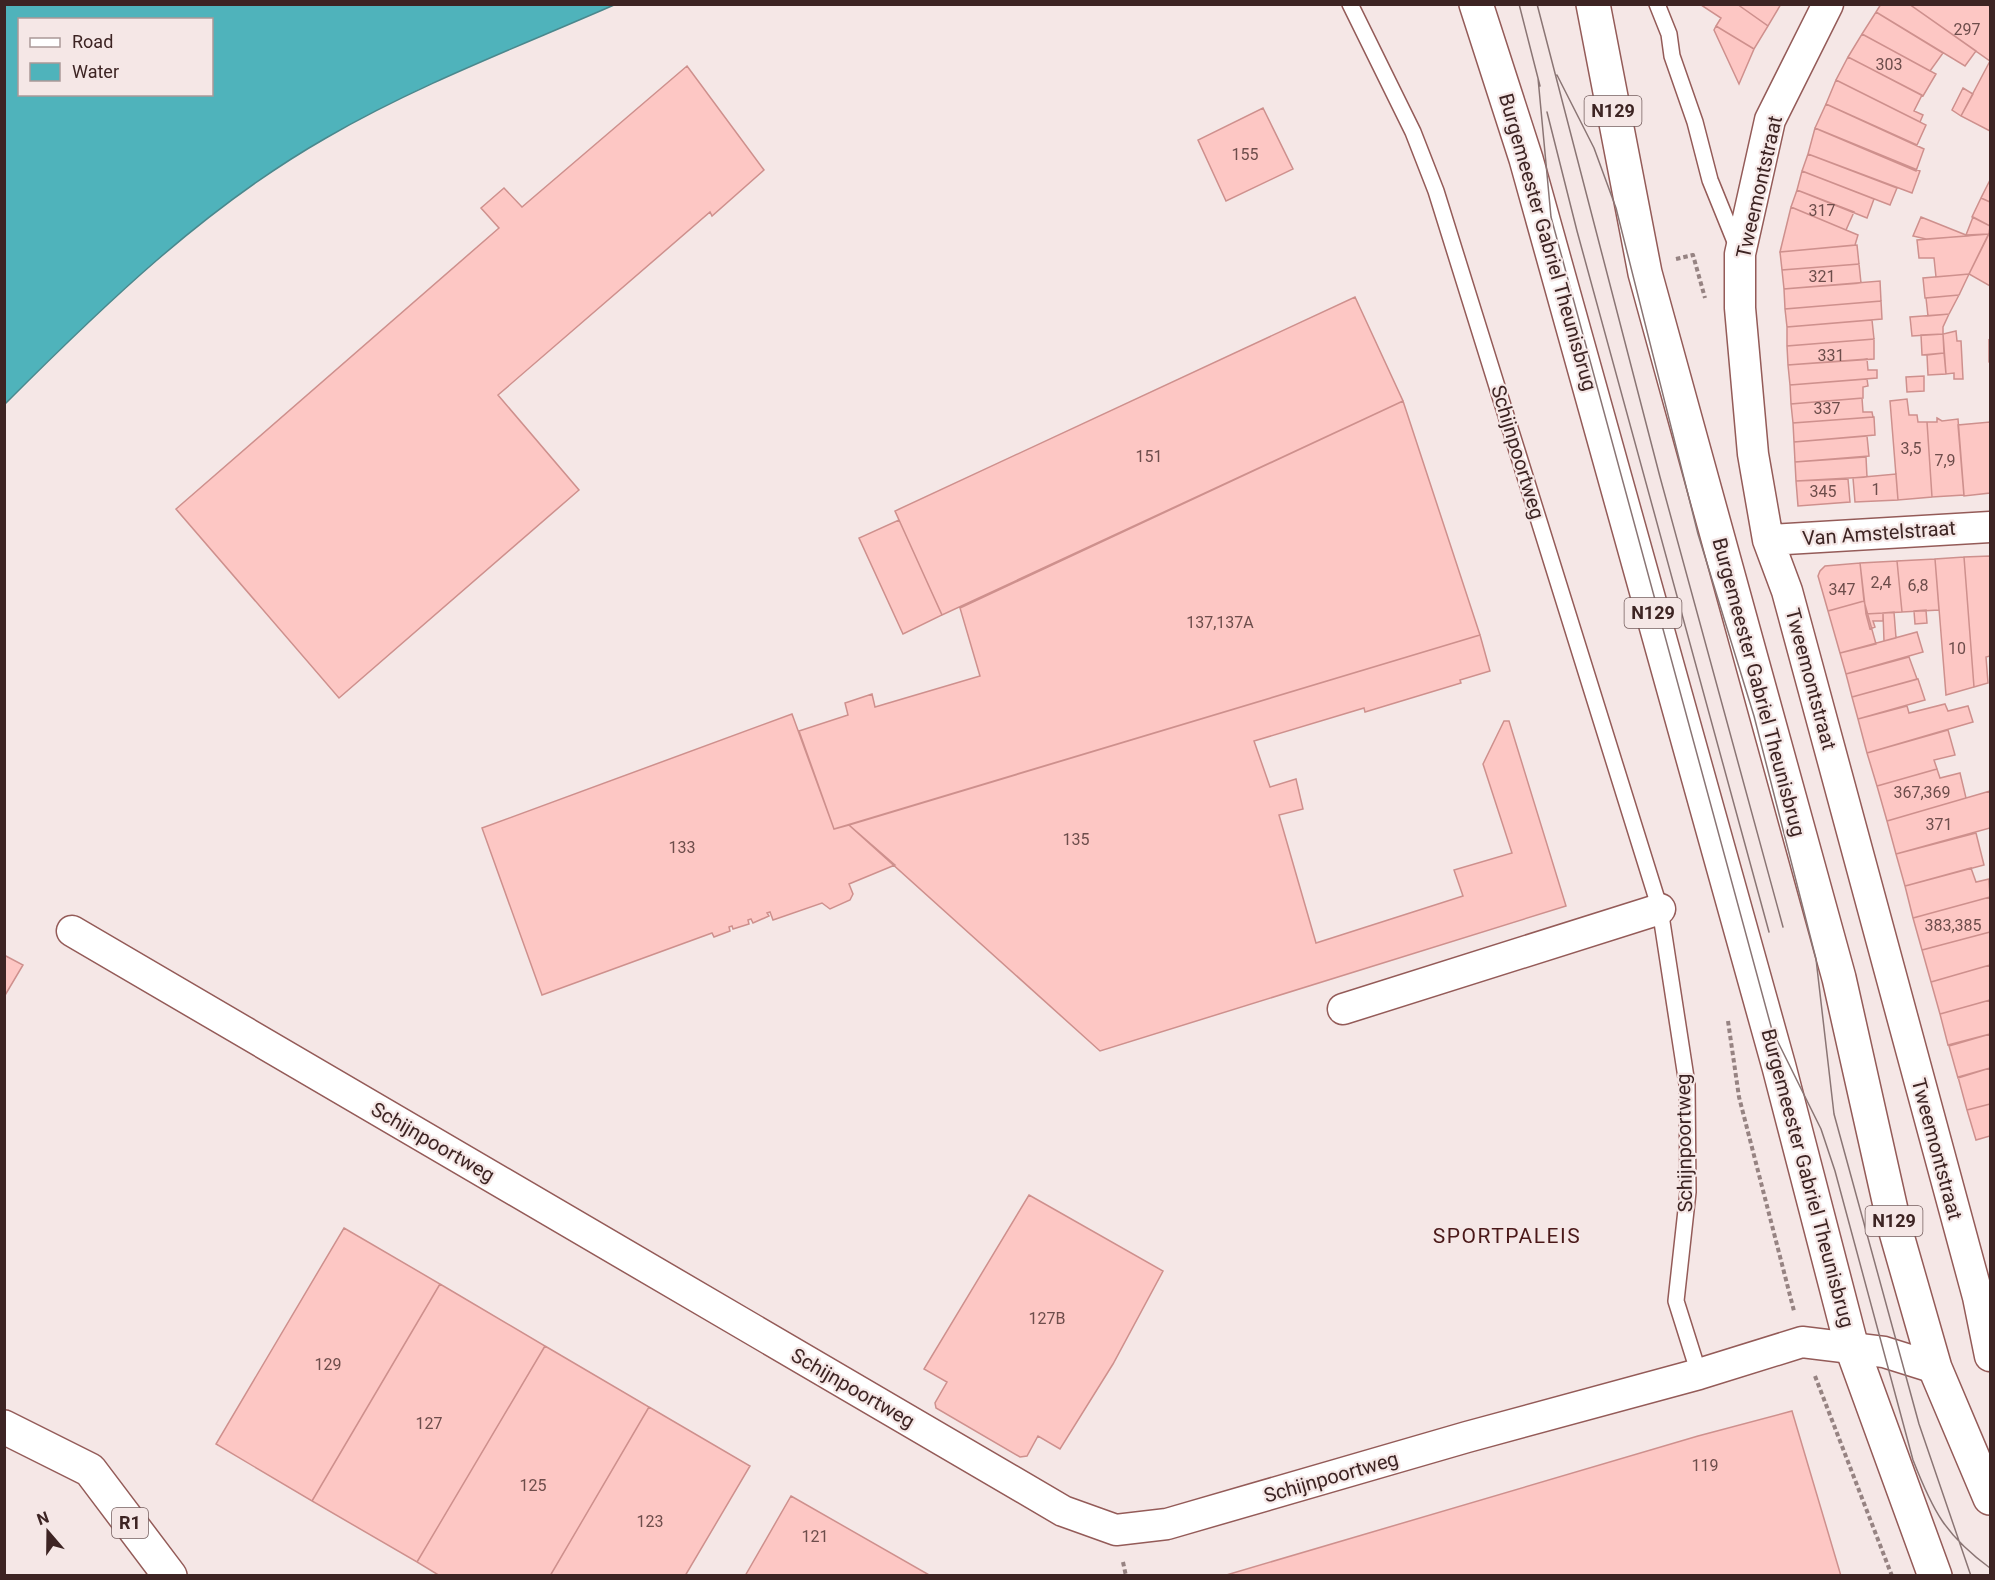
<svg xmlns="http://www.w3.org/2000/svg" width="1995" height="1580" font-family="Roboto,sans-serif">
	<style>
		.water { fill: #4fb3bb; stroke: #4a888d; stroke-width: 1.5; fill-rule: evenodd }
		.building { fill: #fdc7c4; stroke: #ce908d; stroke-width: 1.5 }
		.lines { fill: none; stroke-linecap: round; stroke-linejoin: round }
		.service-casing { stroke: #945b58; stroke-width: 18 }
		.minor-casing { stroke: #945b58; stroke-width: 33 }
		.primary-casing { stroke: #945b58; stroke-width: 36 }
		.motorway-casing { stroke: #945b58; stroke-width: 36 }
		.path { stroke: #968382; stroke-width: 4; stroke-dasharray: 4.5 3; stroke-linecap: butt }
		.service { stroke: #fff; stroke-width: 15 }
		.minor { stroke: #fff; stroke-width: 30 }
		.primary { stroke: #fff; stroke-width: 33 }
		.motorway { stroke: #fff; stroke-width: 33 }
		.tram { stroke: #8a7574; stroke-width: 1.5 }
		.labels { text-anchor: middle; stroke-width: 4.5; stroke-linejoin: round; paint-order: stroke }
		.number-label { font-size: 16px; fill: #6d4d4b }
		.shield { fill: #f5e7e6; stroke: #745e5e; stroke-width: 1.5 }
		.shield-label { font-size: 18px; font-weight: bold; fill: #3d2423 }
		.street-label { font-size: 20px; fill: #3d2423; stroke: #f5e7e6 }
		.neighbourhood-label { font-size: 21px; letter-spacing: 1.5px; fill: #4a1818; stroke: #f5e7e6 }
	</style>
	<rect width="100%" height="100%" fill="#f5e7e6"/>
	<!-- water -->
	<path class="water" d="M5 4H614V5C518 47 417 85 326 138 205 207 102 307 5 404ZM20 20H212V94H20Z"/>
	<!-- building -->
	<path class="building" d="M1737 4H1781L1768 26Z
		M1737 4 1768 26 1754 49 1716 26 1721 18 1701 5Z
		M1881 4H1909L1976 51 1965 66 1876 12Z
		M1909 4H1988L1990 7V61Z
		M1876 12 1943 53 1930 71 1862 34Z
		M1716 26 1754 49 1739 84 1714 30Z
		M1862 34 1936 74 1923 96 1848 57Z
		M1848 57 1922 95 1914 111 1923 115 1920 122 1836 80Z
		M1990 61V131L1961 116Z
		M687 66 764 170 712 216 710 212 498 395 579 490 339 698 176 509 499 228 481 208 504 188 522 207Z
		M1836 80 1926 125 1917 145 1826 104Z
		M1963 88 1973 94 1961 116 1952 110Z
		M1826 104 1924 149 1916 171 1815 128Z
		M1263 108 1293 169 1226 201 1198 140Z
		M1815 128 1920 171 1912 193 1808 154Z
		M1808 154 1897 188 1890 205 1802 171Z
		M1802 171 1874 199 1867 218 1797 190Z
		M1990 180V202L1981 198Z
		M1797 190 1854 212 1846 230 1791 207Z
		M1981 198 1990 202V226L1972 217Z
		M1791 207 1858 235 1855 245 1780 252Z
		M1921 217 1966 235 1968 236 1926 239 1913 236Z
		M1973 217 1990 226 1989 234 1966 235Z
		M1990 231V286L1969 274Z
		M1989 234 1969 274 1936 277 1934 258H1919L1917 240Z
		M1857 245 1859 264 1782 270 1780 252Z
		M1859 264 1861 283 1784 289 1782 270Z
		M1969 274 1959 295 1925 298 1923 278Z
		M1880 281 1881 301 1785 309 1784 289Z
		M1959 295 1949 314 1928 316 1926 298Z
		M1355 297 1403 401 942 615 895 511Z
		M1881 301 1882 319 1787 327 1785 309Z
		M1949 314 1943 327V334L1912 336 1910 317Z
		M1872 320 1874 339 1787 346V327Z
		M1956 331 1957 341H1961L1963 379H1954V373L1946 374 1943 334Z
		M1943 334 1944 353 1922 355 1921 335Z
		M1874 339V359L1788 365 1787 346Z
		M1989 339 1990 341V363L1989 362Z
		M1944 353 1946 374 1928 375 1927 355Z
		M1867 359 1868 370H1877V378L1790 385 1788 365Z
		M1924 376V391L1907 392 1906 377Z
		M1867 379 1868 386 1863 387V398L1791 404 1790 385Z
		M1862 398 1863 412H1872L1873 417 1793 423 1791 404Z
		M1907 399 1909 415H1917L1918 422H1927L1932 497 1898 500 1890 401Z
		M1403 401 1480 635 834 829 799 731 848 715 845 703 872 694 875 707 980 676 960 608Z
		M1874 417 1875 435 1794 442 1793 423Z
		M1937 418 1942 421 1958 419 1964 495 1932 497 1927 422H1937Z
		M1990 422V493L1964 496 1958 425Z
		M1867 436 1869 456 1795 462 1794 442Z
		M1866 457 1867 477 1796 481 1795 462Z
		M1896 474 1898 500 1855 502 1853 478Z
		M1848 479 1850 502 1798 506 1796 481Z
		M899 520 942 615 903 634 859 538Z
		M1990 556V656L1986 657 1988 683 1974 687 1964 557Z
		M1964 557 1974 687 1946 695 1935 559Z
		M1935 559 1939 610 1902 612 1897 561Z
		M1897 561 1902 612 1866 614 1860 563Z
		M1860 563 1864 601 1828 611 1818 576 1820 571 1825 566Z
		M1864 601 1876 644 1840 653 1828 611Z
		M1926 610 1927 623 1915 624 1914 611Z
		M1894 612 1896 638 1884 641 1883 613Z
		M1883 613V621H1873L1875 627 1870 629 1866 614Z
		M1917 632 1923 652 1846 674 1840 653Z
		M1480 635 1490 671 1460 680 1461 683 1365 712 1364 708 1254 741 1270 787 1296 779 1303 809 1279 815 1316 943 1463 896 1454 870 1512 853 1483 764 1504 721H1509L1566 906 1100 1051 849 825Z
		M1909 657 1917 679 1852 697 1846 674Z
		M1918 679 1925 700 1858 719 1852 697Z
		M1945 704 1948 711 1968 706 1973 722 1867 753 1858 719 1907 706 1909 713Z
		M792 714 834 829 849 825 895 865 849 884 853 894 850 900 830 909 822 903 773 920 770 912 767 913 769 916 753 923 751 919 748 920 749 924 733 929 732 926 729 927 730 931 714 937 712 933 542 995 482 828Z
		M1948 730 1955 755 1934 760 1937 769 1877 786 1867 753Z
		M1937 769 1940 778 1960 773 1966 798 1887 821 1877 786Z
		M1990 791V828L1896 854 1887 821Z
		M1976 833 1984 865 1905 886 1896 854Z
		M1971 868 1976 882 1989 879 1990 897 1913 918 1905 886Z
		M1990 897V932L1922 950 1913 918Z
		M1990 932V965L1931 982 1922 950Z
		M4 955 23 965 4 997Z
		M1990 965V1000L1940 1014 1931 982Z
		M1990 1000V1034L1948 1045 1940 1014Z
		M1990 1034V1068L1958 1078 1949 1046Z
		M1990 1068V1104L1967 1110 1958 1077Z
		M1990 1104V1136L1976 1140 1967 1110Z
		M1029 1195 1163 1271 1113 1364 1060 1449 1038 1436 1027 1456 1020 1457 936 1408 935 1403 947 1382 924 1369Z
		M344 1228 440 1284 312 1501 216 1444Z
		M440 1284 545 1346 417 1562 312 1501Z
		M545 1346 649 1407 550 1576H440L417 1562Z
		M649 1407 750 1466 685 1576H550Z
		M1792 1411 1841 1576H1223L1698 1436Z
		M791 1496 931 1576H745Z"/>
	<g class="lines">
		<!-- service casing -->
		<g class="service-casing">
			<path id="service" d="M1350 4 1413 132 1436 191 1660 909 1687 1084 1688 1192 1676 1301 1699 1374
				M1657 4 1669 34 1672 56 1695 122 1710 180 1738 249"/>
		</g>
		<!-- minor casing -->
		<g class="minor-casing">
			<path id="minor" d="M1828 4 1770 120 1740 254V308L1753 454 1768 540 1787 591 1978 1297 1990 1356
				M1768 540 1990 527
				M72 931 1063 1511 1116 1530 1167 1524 1467 1437 1699 1374 1802 1342 1884 1352 1935 1368
				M1343 1009 1660 909"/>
		</g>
		<!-- primary casing -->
		<g class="primary-casing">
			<path id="primary" d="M1476 4 1526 159 1779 1067 1852 1348 1935 1576
				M1593 4 1645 273 1839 978 1896 1232 1935 1368 1990 1498"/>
		</g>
		<!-- motorway casing -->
		<g class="motorway-casing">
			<path id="motorway" d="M4 1427 90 1470 170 1576"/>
		</g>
		<!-- path -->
		<path class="path" d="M1676 259 1693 255 1705 298
			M1728 1021 1739 1097 1794 1311
			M1815 1376 1892 1576
			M1123 1562 1126 1576"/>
		<!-- service -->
		<use href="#service" class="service"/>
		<!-- minor -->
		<use href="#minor" class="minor"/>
		<!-- primary -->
		<use href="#primary" class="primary"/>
		<!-- motorway -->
		<use href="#motorway" class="motorway"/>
		<!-- tram -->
		<path class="tram" d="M1519 4 1540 86
			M1537 4 1660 477 1783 927
			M1557 75 1594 148 1616 208 1698 534 1754 716 1816 959 1834 1114 1919 1424 1971 1576
			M1538 78 1551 217 1772 1030 1821 1129 1835 1171 1913 1460C1933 1511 1945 1535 1990 1568
			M1547 112 1577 231 1769 932"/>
	</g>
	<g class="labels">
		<!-- number labels -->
		<g class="number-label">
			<text x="1967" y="35">297</text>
			<text x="1889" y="70">303</text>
			<text x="1245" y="160">155</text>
			<text x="1822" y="216">317</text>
			<text x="1822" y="282">321</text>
			<text x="1831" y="361">331</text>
			<text x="1827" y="414">337</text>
			<text x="1911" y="454">3,5</text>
			<text x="1149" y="462">151</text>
			<text x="1945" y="466">7,9</text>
			<text x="1876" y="495">1</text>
			<text x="1823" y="497">345</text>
			<text x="1881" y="588">2,4</text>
			<text x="1918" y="591">6,8</text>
			<text x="1842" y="595">347</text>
			<text x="1220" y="628">137,137A</text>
			<text x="1957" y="654">10</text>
			<text x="1922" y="798">367,369</text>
			<text x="1939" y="830">371</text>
			<text x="1076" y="845">135</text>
			<text x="682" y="853">133</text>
			<text x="1953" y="931">383,385</text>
			<text x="1047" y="1324">127B</text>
			<text x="328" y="1370">129</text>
			<text x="429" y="1429">127</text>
			<text x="1705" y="1471">119</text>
			<text x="533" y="1491">125</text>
			<text x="650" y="1527">123</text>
			<text x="815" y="1542">121</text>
		</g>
		<!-- shield labels -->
		<g class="shield">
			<rect x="1584.5" y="96" width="57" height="30" rx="4.5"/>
			<rect x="1624.5" y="598" width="57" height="30" rx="4.5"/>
			<rect x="1865.5" y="1206" width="57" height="30" rx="4.5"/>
			<rect x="112" y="1508" width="36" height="30" rx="4.5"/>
		</g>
		<g class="shield-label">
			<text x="1613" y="117">N129</text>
			<text x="1653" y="619">N129</text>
			<text x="1894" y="1227">N129</text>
			<text x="130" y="1529">R1</text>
		</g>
		<!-- street labels -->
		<g class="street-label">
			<text transform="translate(1759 187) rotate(-77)" y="7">Tweemontstraat</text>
			<text transform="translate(1548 242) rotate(74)" y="7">Burgemeester Gabriel Theunisbrug</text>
			<text transform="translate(1518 452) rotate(73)" y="7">Schijnpoortweg</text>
			<text transform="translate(1879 533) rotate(-4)" y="7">Van Amstelstraat</text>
			<text transform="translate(1811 679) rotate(75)" y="7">Tweemontstraat</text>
			<text transform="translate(1759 687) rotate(75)" y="7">Burgemeester Gabriel Theunisbrug</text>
			<text transform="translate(433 1142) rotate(30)" y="7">Schijnpoortweg</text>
			<text transform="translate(1684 1143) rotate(-91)" y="7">Schijnpoortweg</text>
			<text transform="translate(1937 1149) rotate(75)" y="7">Tweemontstraat</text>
			<text transform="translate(1808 1178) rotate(75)" y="7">Burgemeester Gabriel Theunisbrug</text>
			<text transform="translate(853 1388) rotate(30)" y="7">Schijnpoortweg</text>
			<text transform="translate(1331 1477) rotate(-16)" y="7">Schijnpoortweg</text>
		</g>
		<!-- neighbourhood labels -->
		<g class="neighbourhood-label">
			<text x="1507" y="1243">SPORTPALEIS</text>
		</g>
	</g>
	<!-- border -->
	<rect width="1995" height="1580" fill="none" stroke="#3d2423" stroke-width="12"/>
	<!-- legend -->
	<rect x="18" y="18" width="195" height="78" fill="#f5e7e6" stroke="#ab9998" stroke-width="1.5"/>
	<rect x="30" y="38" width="30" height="9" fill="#ffffff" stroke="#ab9998" stroke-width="1.5"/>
	<text x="72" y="48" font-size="18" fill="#3d2423">Road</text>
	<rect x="30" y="63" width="30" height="18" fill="#4fb3bb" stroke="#ab9998" stroke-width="1.5"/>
	<text x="72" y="78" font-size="18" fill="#3d2423">Water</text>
	<!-- north arrow -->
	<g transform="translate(48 1532) rotate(340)" stroke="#f5e7e6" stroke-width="4.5" paint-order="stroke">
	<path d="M0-4.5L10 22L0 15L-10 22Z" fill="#3d2423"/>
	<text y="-9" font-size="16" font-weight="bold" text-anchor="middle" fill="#3d2423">N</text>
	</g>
</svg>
